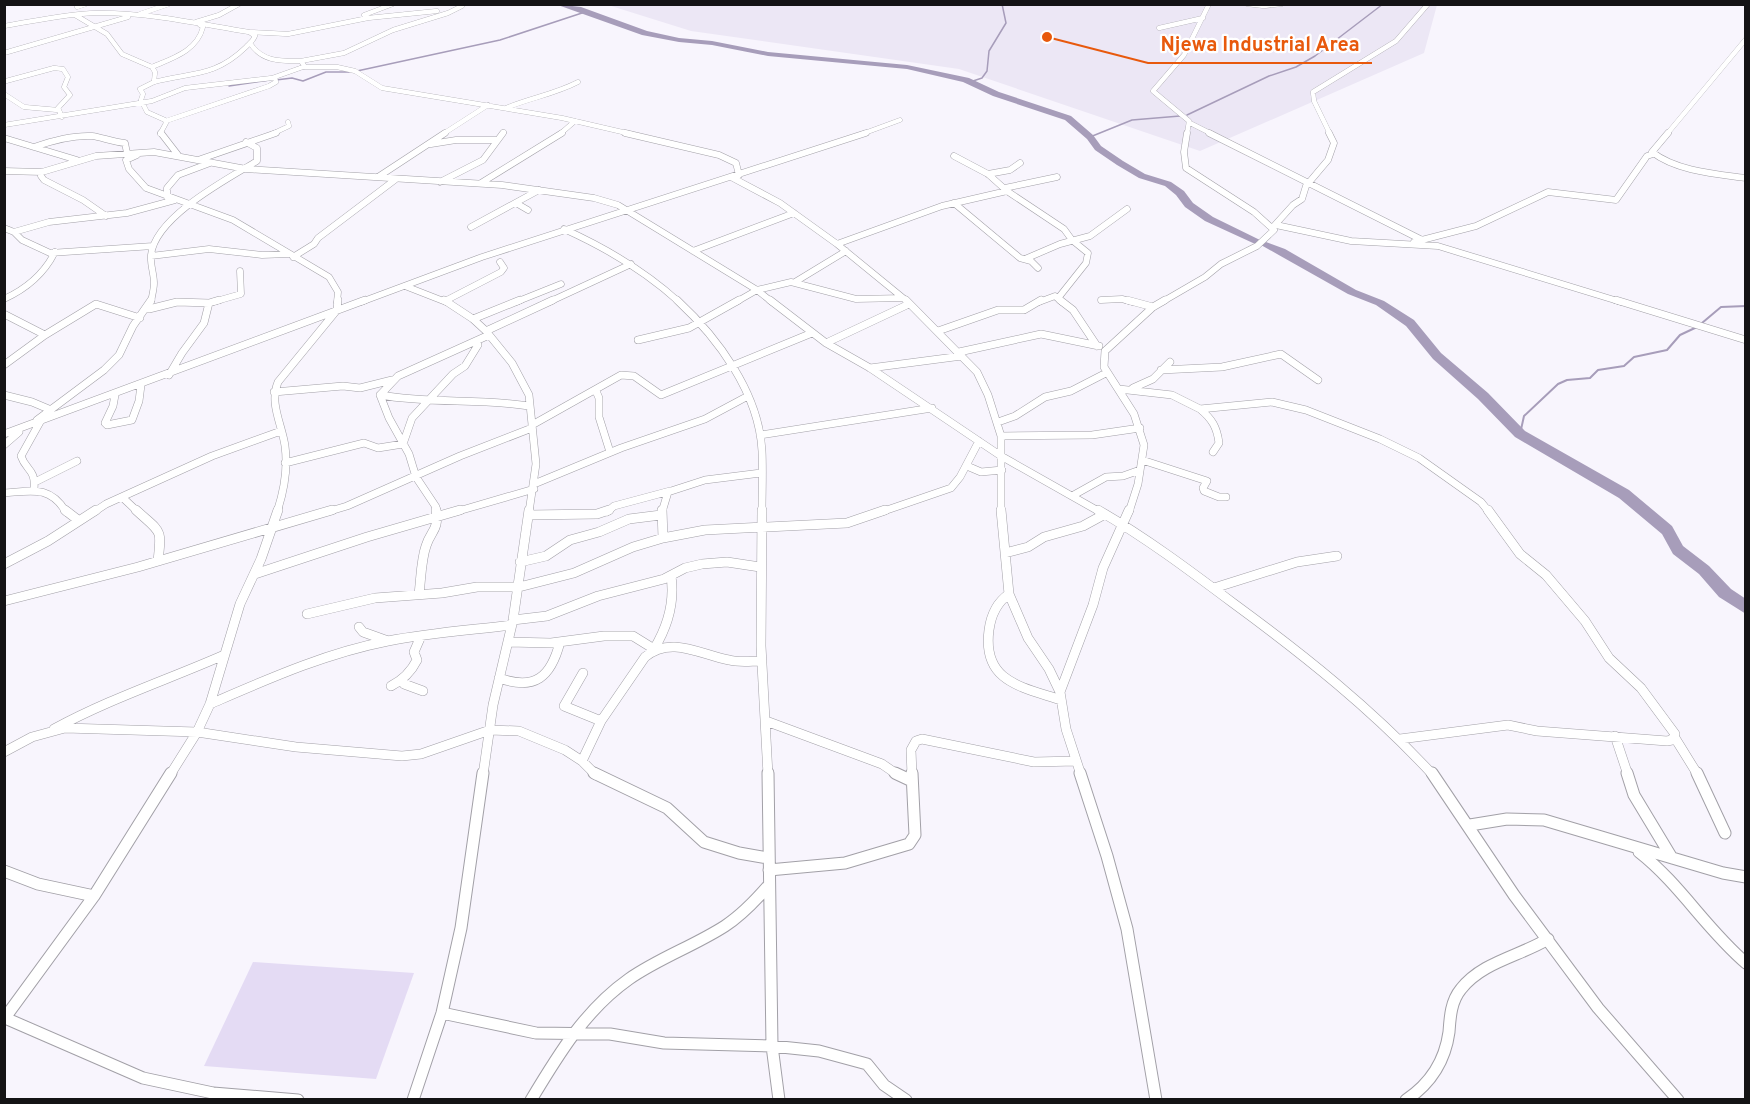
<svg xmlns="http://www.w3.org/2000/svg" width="1750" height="1104" font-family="Overpass,sans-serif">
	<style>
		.built { fill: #ece7f5 }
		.green { fill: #e4dbf4 }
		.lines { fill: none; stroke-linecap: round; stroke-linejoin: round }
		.stream-far1 { stroke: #a79dba; stroke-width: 1.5 }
		.stream { stroke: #a79dba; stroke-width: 2 }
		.river { fill: #a79dba; fill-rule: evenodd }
		.minor-far4-casing { stroke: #a2a0a7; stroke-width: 5 }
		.minor-far3-casing { stroke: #a2a0a7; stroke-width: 7 }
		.minor-far2-casing { stroke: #a2a0a7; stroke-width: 8 }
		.minor-far1-casing { stroke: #a2a0a7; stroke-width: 10 }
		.minor-casing { stroke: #a2a0a7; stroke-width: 13 }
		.minor-far4 { stroke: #fff; stroke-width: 4.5 }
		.minor-far3 { stroke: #fff; stroke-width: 6 }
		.minor-far2 { stroke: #fff; stroke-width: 7 }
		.minor-far1 { stroke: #fff; stroke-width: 9 }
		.minor { stroke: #fff; stroke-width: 11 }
		.leader { fill: none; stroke: #e8590c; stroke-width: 2 }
		.callout-dot { fill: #e8590c; stroke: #fff; stroke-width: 2 }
		.callout-label { font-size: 20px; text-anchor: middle; font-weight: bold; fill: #e8590c; stroke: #fff; stroke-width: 4.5; stroke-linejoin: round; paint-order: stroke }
	</style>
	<rect width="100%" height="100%" fill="#f8f5fd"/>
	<!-- built -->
	<path class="built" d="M608 5H1437L1424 53 1200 151 959 69 691 31Z"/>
	<!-- green -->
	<path class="green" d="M253 962 414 973 376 1079 204 1066Z"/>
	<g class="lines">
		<!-- stream-far1 -->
		<path class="stream-far1" d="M357 71 500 40 585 12
			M276 80 292 78 303 81 326 72H349
			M970 82 982 78 987 71 989 51 1006 23 1002 4
			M229 86 270 80
			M1187 115 1269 76 1296 67 1315 56 1383 4
			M1090 137 1132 120 1180 116"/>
		<!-- stream -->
		<path class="stream" d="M1702 323 1721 307 1746 306
			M1520 434 1524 416 1558 384 1567 380 1590 378 1598 370 1624 366 1634 357 1667 350 1680 335 1697 327"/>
		<!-- river -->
		<path class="river" d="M555 4 581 7 647 31 679 38 712 41 768 52 907 65 969 78 999 92 1071 116 1093 135 1101 146 1123 161 1145 174 1171 182 1184 191 1193 203 1213 217 1262 241 1257 244 1253 243 1205 221 1185 207 1176 195 1165 186 1139 178 1117 165 1095 150 1087 139 1065 120 993 96 963 82 907 69 768 56 712 45 679 42 642 35Z
			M1266 242 1285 249 1356 290 1384 301 1414 320 1441 353 1488 393 1525 431 1629 490 1672 526 1683 546 1709 566 1731 589 1746 599V614L1719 597 1699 574 1673 554 1662 534 1619 498 1515 437 1478 399 1433 359 1406 326 1376 305 1348 294 1261 245Z"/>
		<!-- minor-far4 casing -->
		<g class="minor-far4-casing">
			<path id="minor-far4" d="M1247 4 1264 6 1282 4
				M77 7 86 4
				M140 14 169 4
				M75 15 107 34 122 54 152 67 155 72 154 82 140 89 143 94 141 100 147 112 165 120 166 123 160 134
				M364 15 393 4
				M196 22 219 15 239 4
				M4 26C35 21 65 14 96 13 148 12 199 24 249 32L255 36C253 41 250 43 246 47 215 77 193 72 154 82
				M1159 28 1203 18
				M249 32 288 34 368 18 437 11
				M250 43C262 62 281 61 301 61L305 67H337L355 71 382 88 562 118 631 134
				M4 53 128 17
				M301 61 344 53 393 30 448 13 462 6
				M152 67C173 58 197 51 203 27L200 25
				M6 81 54 68 63 69 68 77 64 87 70 95 58 108 62 117
				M4 94 24 107 58 110
				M506 108C530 98 555 94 578 82
				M166 121 269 86 276 82 275 78
				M1190 123 1212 134
				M4 125 152 101 185 88 272 78 303 67
				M272 134 289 126 288 122
				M443 134 488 105
				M502 134 504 132
				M560 134 575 121
				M862 134 900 120
				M1187 134 1189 121 1153 91 1184 55 1209 4
				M1330 134 1314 101 1313 92 1396 41 1428 4
				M1667 134 1746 39"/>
		</g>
		<!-- minor-far3 casing -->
		<g class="minor-far3-casing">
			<path id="minor-far3" d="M161 133 178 155
				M625 133 719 155 736 163 739 175
				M1209 133 1422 240
				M1668 133 1652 152C1676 171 1716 174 1746 178
				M4 138 77 160
				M431 144 456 140H497
				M34 147C51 141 74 135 92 136 101 137 113 142 125 143L127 153
				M137 155 126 160 129 169 146 188 233 220 329 277 338 292 337 302
				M954 156 988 174 1007 191 1064 229 1072 240 1088 253 1086 263 1059 297
				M198 160 276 133
				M4 171 42 172 96 156 154 152 246 169 502 185 594 198 618 205 757 290 772 302
				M42 172 41 176 44 180 83 200 106 216
				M988 174 1010 170 1020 163
				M378 177 445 133
				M731 177 780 203 837 244 908 302
				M440 182 483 160 503 133
				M481 183 562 133
				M1005 188 1057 177
				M167 197V188L178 175 210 163
				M516 203 528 210
				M954 203 1020 258 1031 261 1038 268
				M1276 225 1351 241 1438 246 1621 302
				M471 227 539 190
				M1273 227 1293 205 1302 199 1306 186 1328 160 1334 143 1329 133
				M4 228 14 232 22 240 50 253 153 246
				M564 229C606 248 644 270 679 302
				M14 232 49 222 127 213 175 200
				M1414 242 1476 226 1548 192 1616 200 1647 156 1653 154
				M837 244 942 206 1007 191
				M693 251 794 213
				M151 256 209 249 262 255 288 254
				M293 257 314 244 318 238 396 179
				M1025 259 1060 244 1090 236 1127 209
				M795 282 846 251
				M405 286 446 302
				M4 299C26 289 44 274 55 252
				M1101 300 1122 299 1133 302
				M445 301 501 272 504 268 500 262
				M151 302C152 296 154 289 154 283 154 274 150 264 151 255 155 217 227 179 257 161V148L246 142
				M213 302 241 294 240 271
				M361 302 482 257 866 133
				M516 302 561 284
				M549 302 631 264
				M736 302 757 290 791 282 856 299 903 298
				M1039 302 1055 296 1062 302
				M1162 302 1205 277 1221 264 1257 246 1274 230 1254 212 1186 168 1184 152 1187 133"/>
		</g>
		<!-- minor-far2 casing -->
		<g class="minor-far2-casing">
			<path id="minor-far2" d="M444 300 473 319 486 331 512 363 529 395 536 464 529 512
				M677 300C718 338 759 393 762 451 763 471 762 492 762 512
				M770 300 826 343 870 368 1001 456 1100 512
				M906 300 977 372 988 395 1001 436V512
				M1060 300 1073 310 1097 346
				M1127 300 1153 307
				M1616 300 1746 340
				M209 303 219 300
				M149 309 177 302 209 303 204 323 182 353 169 375
				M4 314 45 335
				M473 319 520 300
				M486 331 553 300
				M938 331 998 310H1024L1041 300
				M638 340 689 328 739 300
				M826 343 909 304
				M959 352 1041 334 1099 346
				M4 365 45 335 96 304 140 318
				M870 368 962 356
				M1161 370 1222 367 1281 354 1318 380
				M1133 388 1153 379 1170 362
				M1119 389 1172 395 1200 409 1272 402 1306 410 1380 439 1419 458 1481 502 1489 512
				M596 391 599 398V417L610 452
				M274 392 343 386 360 388 392 380
				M4 395 32 402 51 410
				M115 395 113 406 105 423 107 425 132 420 139 401 141 385
				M380 395C429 404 480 398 529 406
				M1200 409C1212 419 1217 427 1219 443L1213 452
				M37 420 104 370 119 355 133 326 151 300
				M998 422 1015 416 1045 397 1071 391 1106 373
				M532 425 621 375 634 376 661 395 812 333
				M4 434 365 300
				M760 435 932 408
				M1001 436 1092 435 1140 428
				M4 445 19 432
				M1142 460 1207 481 1203 488 1204 491 1219 497H1226
				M285 463 364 443 378 448 403 444 412 418 453 374 465 366 478 345 477 341
				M967 466 981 472 1002 470
				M35 482 77 461
				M534 484 621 448 705 419 748 396
				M34 489C36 469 26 471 21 456L40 422
				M4 493C31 491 50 485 66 512
				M1072 496 1106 477 1123 476 1140 470
				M122 497 138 512
				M94 512 106 504 212 456 281 431
				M277 512C284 491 288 468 285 446 282 424 269 404 278 382L337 310 338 300
				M327 512 347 506 460 456 532 428
				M437 512 436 507 416 477 409 454 389 418 380 395 398 376 489 335
				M455 512 534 489
				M607 512 614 506 670 491
				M662 512 668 492 705 480 761 473
				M881 512 951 488 960 477 979 441
				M1129 512 1138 484 1144 445 1134 414 1104 367 1105 351 1153 307 1165 300"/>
		</g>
		<!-- minor-far1 casing -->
		<g class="minor-far1-casing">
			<path id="minor-far1" d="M65 510 78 520
				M136 510C161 533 162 527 158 561
				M662 510 663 538
				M762 510 761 646 768 775
				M1001 510 1009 594 1028 638 1049 669 1060 692 1066 729 1081 775
				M1098 510C1145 537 1189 570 1233 603 1304 655 1373 710 1433 775
				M529 515 597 514 609 510
				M1005 553 1028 547 1044 537 1083 526 1105 514
				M520 562 546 556 570 540 599 532 629 519 661 515
				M4 564 48 541 96 510
				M255 574 367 537 460 510
				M1214 588 1297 562 1337 556
				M419 594C421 579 421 560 426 546 431 530 439 531 436 510
				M1009 594C996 603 991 615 989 630 982 682 1022 687 1061 700
				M4 601 138 567 332 510
				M307 614 375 598 442 593 477 587H519L574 573 633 547 663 538 705 530 847 523 885 510
				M513 620 547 616 598 596 664 579 685 568 702 564 727 562 760 567
				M359 627 363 632 388 641
				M508 642 551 643 604 636H633L654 649C668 626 675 603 671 576
				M583 673 564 706 601 721
				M499 678C535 691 551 677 560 642
				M403 681 404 684 423 691
				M391 686C403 680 411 672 417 660L414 652 421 636
				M1060 692 1093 605 1103 568 1129 510
				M210 704C268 679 326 653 388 641 429 633 471 630 512 625
				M766 721 882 764 898 775
				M54 729C109 699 167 680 224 655
				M1615 736 1628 775
				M1675 738 1698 775
				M1400 739 1508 725 1537 731 1667 741 1672 740 1675 734 1641 688 1609 658 1585 621 1546 575 1520 554 1488 510
				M4 752 32 737 65 728 197 732 296 747 402 756 421 754 490 730 519 731 565 750 582 761 596 775
				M582 761 601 721 645 657C671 635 701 655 729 660 740 663 751 661 762 661
				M170 775 197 732 210 704 240 604 261 559 278 510
				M483 775 493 705 513 620 529 510
				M912 775 911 750 916 741 922 739 1034 762 1076 761"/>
		</g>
		<!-- minor casing -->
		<g class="minor-casing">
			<path id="minor" d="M594 773 667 808 704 842 739 853 768 858
				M768 773 772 1046 779 1100
				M895 773 912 781
				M1080 773 1107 856 1127 929 1156 1100
				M1432 773 1514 895 1598 1008 1678 1100
				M1627 773 1634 795 1672 858
				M1697 773 1725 833
				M1470 825 1507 819 1544 820 1723 873 1746 877
				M1639 852C1680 884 1706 929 1746 963
				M769 870 845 863 909 844 915 835 912 773
				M4 871 38 884 94 896
				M442 1013 536 1033 610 1034 664 1043 772 1046 819 1051 867 1064 884 1085 906 1100
				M5 1018 143 1078 213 1093 298 1100
				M4 1019 94 896 171 773
				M413 1100 442 1013 461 928 483 773
				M531 1100C558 1055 585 1010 629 979 659 958 694 946 725 926 742 915 756 900 769 885
				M1406 1100C1430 1084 1445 1061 1449 1032 1450 1017 1451 1001 1461 989 1482 962 1520 956 1548 939"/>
		</g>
		<!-- minor-far4 -->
		<use href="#minor-far4" class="minor-far4"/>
		<!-- minor-far3 -->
		<use href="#minor-far3" class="minor-far3"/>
		<!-- minor-far2 -->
		<use href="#minor-far2" class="minor-far2"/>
		<!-- minor-far1 -->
		<use href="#minor-far1" class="minor-far1"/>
		<!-- minor -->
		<use href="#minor" class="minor"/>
	</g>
	<!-- callouts -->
	<path class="leader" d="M1047 37L1148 63H1372"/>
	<circle class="callout-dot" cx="1047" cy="37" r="6"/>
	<g class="callout-label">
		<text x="1260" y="51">Njewa Industrial Area</text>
	</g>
	<!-- border -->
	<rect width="1750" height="1104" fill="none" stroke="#141315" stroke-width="12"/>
</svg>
